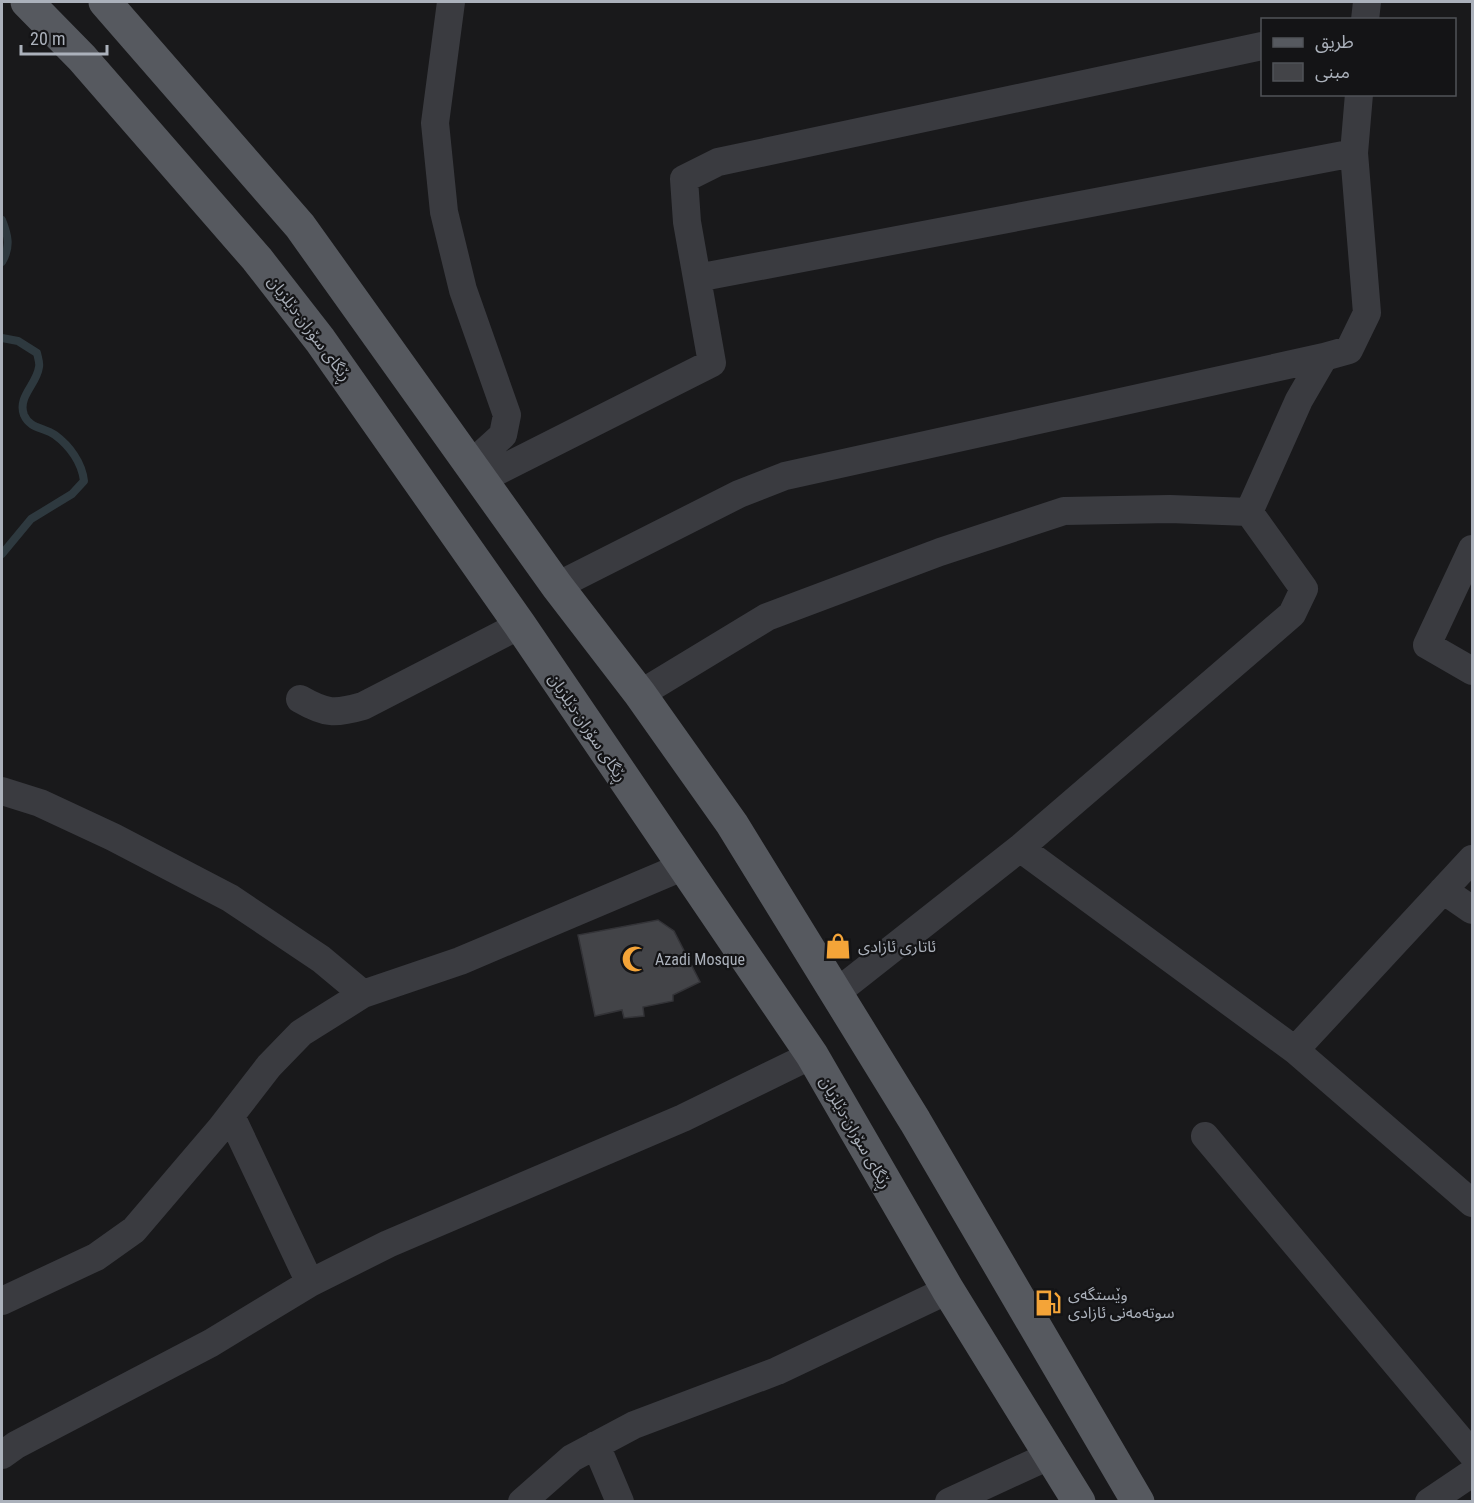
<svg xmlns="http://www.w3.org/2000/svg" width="1474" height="1503" font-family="'Roboto Condensed','Noto Sans Arabic',sans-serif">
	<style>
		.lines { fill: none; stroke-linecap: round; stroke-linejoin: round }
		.stream { stroke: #2e393f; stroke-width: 8 }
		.building { fill: #434448; stroke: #333337; stroke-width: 1.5 }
		.minor { stroke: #3a3b40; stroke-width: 28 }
		.major { stroke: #56595f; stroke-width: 33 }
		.labels { text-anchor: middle; stroke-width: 4.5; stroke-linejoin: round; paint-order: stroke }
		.street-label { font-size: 16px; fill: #abb1bb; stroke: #141416 }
		.poi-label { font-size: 16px; fill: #abb1bb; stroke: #141416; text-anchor: start }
	</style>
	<rect width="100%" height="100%" fill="#19191b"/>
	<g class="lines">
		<!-- stream -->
		<path class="stream" d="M2 220C8 235 11 247 2 262
			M2 338 18 341 37 353C38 358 40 363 39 367 37 384 17 397 24 415 30 429 44 427 55 435 70 446 82 463 84 481L72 494 31 519 2 554"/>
	</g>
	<!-- building -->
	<path class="building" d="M658 920 674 931 700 982 673 995V1001L643 1007 644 1016 624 1018 622 1010 595 1016 578 935Z"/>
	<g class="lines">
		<!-- minor -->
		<path class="minor" d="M451 2 435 123 444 212 463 290 507 415 503 435 470 465
			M1365 20 1367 2
			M697 278 1354 153
			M482 479 712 363 687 222 684 179 718 162 1262 46
			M1472 549 1427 645 1472 671
			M557 586 739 494 785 476 1324 357
			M640 694 767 617 940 552 1064 511 1170 509 1249 512
			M300 699C326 714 335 714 363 706L520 625
			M2 791 40 803 113 837 230 898 321 959 363 994
			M1020 848 1295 1050 1472 1203
			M1443 890 1472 910
			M836 993 1020 848 1292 614 1304 589 1249 512 1299 400 1324 357 1349 350 1367 313 1354 153 1359 94
			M1295 1050 1472 859
			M231 1116 310 1283
			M1205 1136 1472 1454
			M2 1301 96 1257 134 1230 221 1128 269 1066 301 1033 363 994 460 961 682 867
			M596 1445 620 1502
			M2 1455 16 1445 211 1343 310 1283 388 1244 683 1118 812 1055
			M522 1502 572 1458 634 1425 777 1371 948 1290
			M949 1502 1051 1455
			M1429 1502 1472 1473"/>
		<!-- major -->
		<path class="major" d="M27 2 82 58 257 259 320 340 520 625 812 1055 948 1290 1079 1502
			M105 2 300 226 557 586 640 694 732 824 915 1121 1138 1502"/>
	</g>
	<!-- icons -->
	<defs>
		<g id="shop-bare" transform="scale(2.07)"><path d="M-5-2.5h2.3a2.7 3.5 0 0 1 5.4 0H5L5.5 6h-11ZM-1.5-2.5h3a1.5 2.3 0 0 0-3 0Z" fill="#f4a438" stroke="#141416" stroke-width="2.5" paint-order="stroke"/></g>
		<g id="mosque-bare" transform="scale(2.07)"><path d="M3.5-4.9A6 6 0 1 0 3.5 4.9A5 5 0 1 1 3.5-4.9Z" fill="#f4a438" stroke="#141416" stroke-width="2.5" paint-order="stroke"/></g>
		<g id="fuel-bare" transform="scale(2.07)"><path d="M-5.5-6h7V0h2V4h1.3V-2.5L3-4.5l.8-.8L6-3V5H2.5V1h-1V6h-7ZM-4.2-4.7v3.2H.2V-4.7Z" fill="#f4a438" stroke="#141416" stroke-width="2.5" paint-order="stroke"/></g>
	</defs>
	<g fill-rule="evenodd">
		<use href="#shop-bare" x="838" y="946"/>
		<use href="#mosque-bare" x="635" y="959"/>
		<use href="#fuel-bare" x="1048" y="1303"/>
	</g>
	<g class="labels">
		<!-- street labels -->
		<g class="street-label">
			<text transform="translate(310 328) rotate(53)" y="6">ڕێگای سۆران-دێلزیان</text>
			<text transform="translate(588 727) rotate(56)" y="6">ڕێگای سۆران-دێلزیان</text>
			<text transform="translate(856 1132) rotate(60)" y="6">ڕێگای سۆران-دێلزیان</text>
		</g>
		<!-- poi labels -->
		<g class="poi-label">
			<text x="858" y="952">ئاتاری ئازادی</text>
			<text x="655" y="965">Azadi Mosque</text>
			<text x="1068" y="1300">وێستگەی<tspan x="1068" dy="18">سوتەمەنی ئازادی</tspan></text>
		</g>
	</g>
	<!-- border -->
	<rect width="1474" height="1503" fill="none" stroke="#abb1bb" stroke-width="6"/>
	<!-- legend -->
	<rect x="1261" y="18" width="195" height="78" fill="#141416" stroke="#505358" stroke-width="1.5"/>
	<rect x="1273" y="38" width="30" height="9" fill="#56595f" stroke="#505358" stroke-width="1.5"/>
	<text x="1315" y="48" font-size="18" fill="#abb1bb">طريق</text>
	<rect x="1273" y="63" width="30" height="18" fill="#434448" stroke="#505358" stroke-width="1.5"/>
	<text x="1315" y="78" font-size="18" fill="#abb1bb">مبنى</text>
	<!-- scale -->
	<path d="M21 45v9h86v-9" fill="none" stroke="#abb1bb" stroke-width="3"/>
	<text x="30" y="45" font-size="18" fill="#abb1bb" stroke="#141416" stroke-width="4.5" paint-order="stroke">20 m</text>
</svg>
